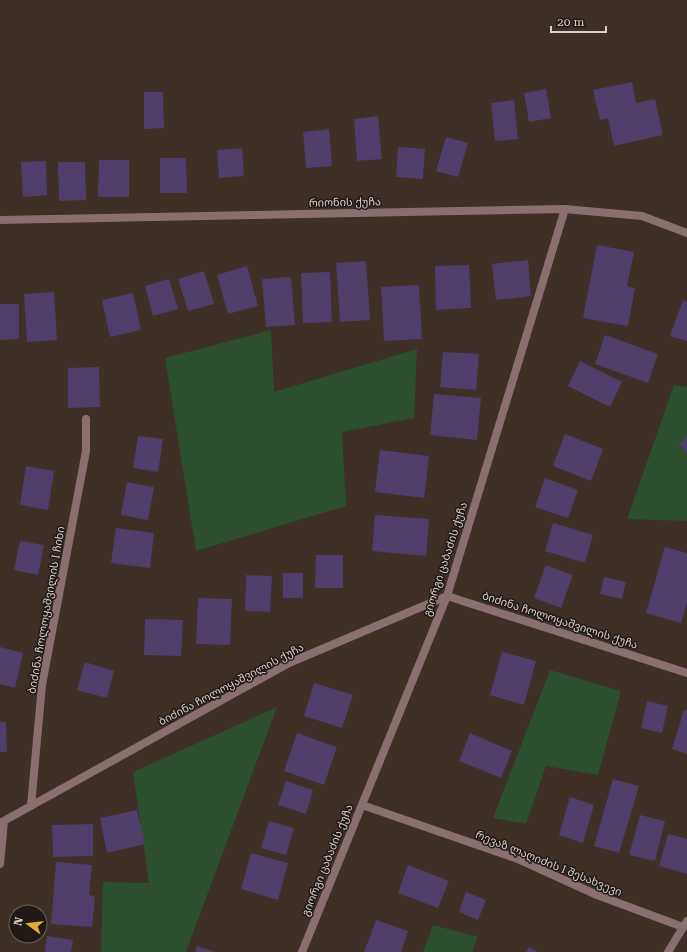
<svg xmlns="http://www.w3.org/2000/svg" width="687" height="952" font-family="'Roboto Serif','Noto Sans Georgian',serif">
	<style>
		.green { fill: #2b4f2f }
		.building { fill: #4f3e6a }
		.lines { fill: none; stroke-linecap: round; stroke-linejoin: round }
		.minor { stroke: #8a6f70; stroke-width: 8 }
		.labels { text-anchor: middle; stroke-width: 3; stroke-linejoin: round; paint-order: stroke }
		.street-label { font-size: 11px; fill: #d9cfca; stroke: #201916 }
	</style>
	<rect width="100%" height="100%" fill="#3e2f27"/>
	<!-- green -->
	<path class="green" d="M271 330 274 392 417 349 414 418 342 432 346 506 196 551 165 358Z
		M674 385 687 387V521L627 519Z
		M550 670 621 691 598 775 546 766 526 824 493 818Z
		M277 707 186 952H101L103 882 149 883 133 772Z
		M433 925 478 937 472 952H423Z"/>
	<!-- building -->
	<path class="building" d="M632 82 636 103 655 99 663 135 614 146 608 118 600 120 593 90Z
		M546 89 551 118 529 122 524 93Z
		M144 92H163L164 128 144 129Z
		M514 100 518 139 495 141 491 103Z
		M378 116 382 159 357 161 354 119Z
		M329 129 332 166 306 168 303 132Z
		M446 137 468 143 458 177 436 171Z
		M398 147 425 149 423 179 396 177Z
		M242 148 244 176 219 178 217 150Z
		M160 158H186L187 193H160Z
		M99 160H129V197H98Z
		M46 161 47 195 23 197 21 162Z
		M58 162H85L86 200 59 201Z
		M597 245 634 252 627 286 635 288 628 326 583 318Z
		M528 260 531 296 496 300 492 264Z
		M366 261 370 320 340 322 336 263Z
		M469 265 471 308 436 310 435 266Z
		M247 266 258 306 228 314 217 275Z
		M204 271 214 304 188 311 178 279Z
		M330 272 332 322 303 323 301 273Z
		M291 277 295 325 266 327 262 279Z
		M169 279 178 309 153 316 145 286Z
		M419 285 422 339 384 341 381 287Z
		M54 292 57 340 27 342 24 294Z
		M133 293 141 330 110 337 102 300Z
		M683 300 687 302V341L670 336Z
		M0 304H19V339L0 340Z
		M605 335 658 354 648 383 595 364Z
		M443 352 479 354 476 390 440 387Z
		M580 361 622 382 610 407 568 386Z
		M99 367 100 407 68 408V368Z
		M434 394 481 398 477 440 430 435Z
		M565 434 603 449 591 481 553 466Z
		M138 436 163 439 158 472 133 468Z
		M687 437V453L679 444Z
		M380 450 429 456 424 498 375 492Z
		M26 466 54 471 48 510 20 505Z
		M545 478 578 490 568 518 535 507Z
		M127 482 154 487 148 520 121 515Z
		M375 515 429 519 426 556 372 551Z
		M553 523 593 535 585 563 545 551Z
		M116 528 154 533 150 568 111 563Z
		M20 541 44 545 38 575 14 570Z
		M665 547 687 553V603L681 623 646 613Z
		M316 555H343V588H315Z
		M546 565 573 575 561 608 534 598Z
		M283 573H303V598H283Z
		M246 575 272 576 270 612 245 611Z
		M604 577 626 582 622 599 600 594Z
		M198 598 232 599 230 645 196 644Z
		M145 619 183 620 181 656 144 655Z
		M0 647 23 653 15 688 0 684Z
		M502 652 536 661 524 705 490 695Z
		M85 662 114 671 107 698 77 690Z
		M314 683 353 695 342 728 304 716Z
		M647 701 668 706 662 733 641 728Z
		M684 710H687V754L672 749Z
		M0 722H6L7 752H0Z
		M297 733 337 747 324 785 284 771Z
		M470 733 512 751 501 778 459 761Z
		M613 779 639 786 619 853 594 846Z
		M286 781 313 790 306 814 278 805Z
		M570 797 594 805 583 843 559 835Z
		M137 810 145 844 107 853 100 818Z
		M640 815 665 821 655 861 629 855Z
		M269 821 294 828 286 855 261 848Z
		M93 824V856L53 857 52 825Z
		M668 834 687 839V874L659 866Z
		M251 853 288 863 278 900 241 889Z
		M56 862 92 865 89 895 95 896 92 927 51 924Z
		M408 865 449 881 438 908 398 893Z
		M466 892 486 900 478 920 459 912Z
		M13 909 37 911V912H16V922H12Z
		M376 920 408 931 401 952H364Z
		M47 936 73 940 71 952H45Z
		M197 946 215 952H195Z
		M529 947 538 952H526Z"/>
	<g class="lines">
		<!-- minor -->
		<path class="minor" d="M0 220 565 209 642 216 687 233
			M362 805 518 859 597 895 683 927
			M31 806 42 685 86 451V419
			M0 823 289 663 447 596 687 673
			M0 864 4 821
			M302 952 447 596 565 209
			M668 952 687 921"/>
	</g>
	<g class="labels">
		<!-- street labels -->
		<g class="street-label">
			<text transform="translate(345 202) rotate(-1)" y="4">რიონის ქუჩა</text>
			<text transform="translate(445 559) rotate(-72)" y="4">გიორგი ცაბაძის ქუჩა</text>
			<text transform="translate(46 610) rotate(-80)" y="4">ბიძინა ჩოლოყაშვილის I ჩიხი</text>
			<text transform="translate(560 620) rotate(18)" y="4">ბიძინა ჩოლოყაშვილის ქუჩა</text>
			<text transform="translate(231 684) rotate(-28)" y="4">ბიძინა ჩოლოყაშვილის ქუჩა</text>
			<text transform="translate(327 860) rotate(-68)" y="4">გიორგი ცაბაძის ქუჩა</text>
			<text transform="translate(549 863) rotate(22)" y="4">რევაზ ლაღიძის I შესახვევი</text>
		</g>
	</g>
	<!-- north arrow -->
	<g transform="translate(28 924) rotate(285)"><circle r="19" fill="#201916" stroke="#6a625e"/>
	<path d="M0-3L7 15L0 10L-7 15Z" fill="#e5ad35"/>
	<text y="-6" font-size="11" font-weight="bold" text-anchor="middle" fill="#d9cfca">N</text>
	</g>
	<!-- scale -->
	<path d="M551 26v6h55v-6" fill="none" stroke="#d9cfca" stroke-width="2"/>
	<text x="557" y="26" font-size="12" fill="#d9cfca" stroke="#201916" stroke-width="3" paint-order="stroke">20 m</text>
</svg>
